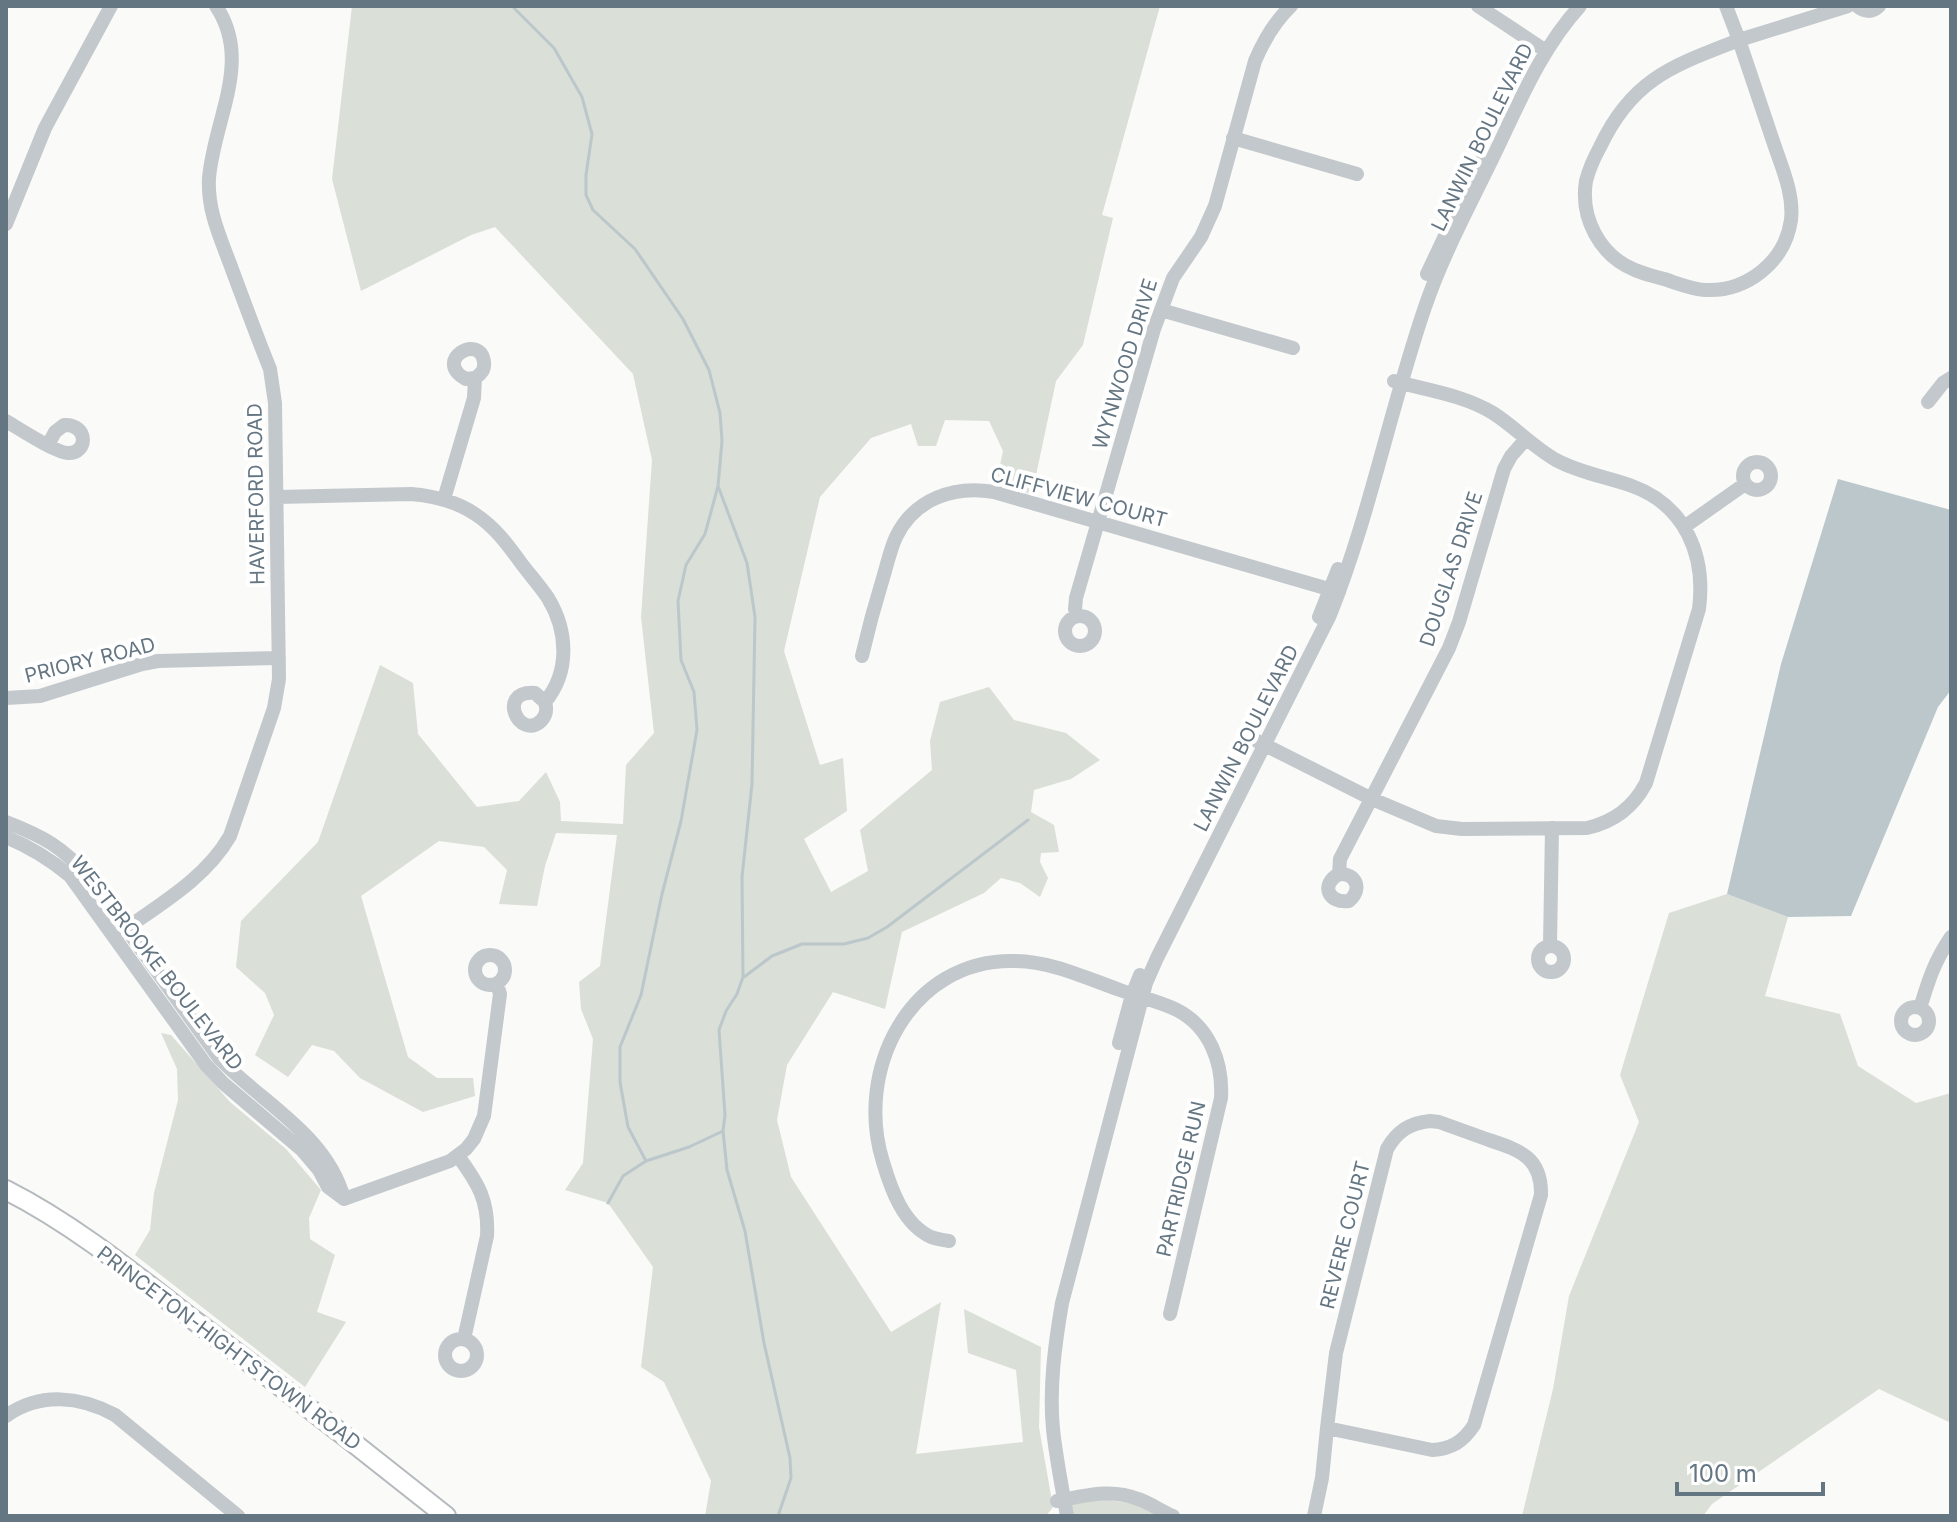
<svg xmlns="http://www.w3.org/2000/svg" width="1957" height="1522" font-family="Inter,sans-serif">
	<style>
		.green { fill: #dadfd7 }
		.water { fill: #bbc7cb }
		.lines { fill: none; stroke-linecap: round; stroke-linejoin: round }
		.stream { stroke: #bbc7cb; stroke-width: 3 }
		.major-casing { stroke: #b5babe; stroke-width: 22 }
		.minor { stroke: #c3c8cc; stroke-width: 14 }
		.major { stroke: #fff; stroke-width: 18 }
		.labels { text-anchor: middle; stroke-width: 8; stroke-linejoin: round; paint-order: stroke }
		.street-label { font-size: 20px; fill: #657683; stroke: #fff }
	</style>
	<rect width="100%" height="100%" fill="#fafaf8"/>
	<!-- green -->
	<path class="green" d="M352 6H1160L1102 215 1113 218 1083 345 1056 381 1032 494 996 485 1003 451 989 421 945 420 936 446H918L911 424 871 438 820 497 784 651 820 765 843 758 847 811 804 839 831 892 868 871 860 830 932 770 930 741 940 702 989 687 1014 720 1066 733 1100 760 1071 779 1034 790 1031 812 1054 825 1059 852 1041 853 1040 862 1048 878 1040 897 1020 883 1001 878 984 893 902 932 885 1009 833 992 787 1065 777 1120 791 1177 891 1332 941 1302 916 1454 1023 1442 1016 1370 968 1353 964 1309 1041 1347 1039 1427 1053 1507 1046 1516H705L711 1481 664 1382 641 1367 653 1267 608 1203 565 1190 583 1163 593 1039 581 1009 579 982 600 966 617 835 556 833 545 866 537 906 499 904 507 870 484 847 439 841 361 896 408 1057 437 1078H473L475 1096 423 1112 360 1078 334 1051 312 1045 288 1077 255 1055 274 1015 265 993 236 967 241 921 318 842 380 665 413 683 418 734 477 807 519 801 546 772 560 802 561 821 623 824 626 765 654 733 641 617 652 460 633 374 495 227 471 235 361 291 332 179Z
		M1727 894 1788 917 1765 996 1840 1014 1858 1066 1916 1103 1951 1093V1423L1879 1389 1712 1504 1703 1516H1522L1553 1389 1569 1296 1639 1122 1620 1075 1669 913Z
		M161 1033 171 1035 230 1102 286 1149 321 1190 309 1218 310 1239 335 1255 317 1312 346 1322 305 1387 135 1255 150 1230 154 1193 178 1100 177 1069Z
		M1100 1499 1131 1503 1158 1516H1071L1069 1505Z"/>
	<!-- water -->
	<path class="water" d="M1838 479 1951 510V690L1938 707 1851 916 1788 917 1727 894 1781 664Z"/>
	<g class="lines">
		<!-- stream -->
		<path class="stream" d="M512 6 554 48 582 97 592 134 586 175V195L593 210 635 249 683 319 709 370 720 413 722 441 718 486 705 534 686 565 678 601 681 660 694 692 697 730 681 821 662 894 641 995 620 1047V1082L628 1127 646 1161
			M718 486 747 563 755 617 752 784 742 877 743 977 737 994 726 1011 719 1030 725 1115 723 1131 727 1170 745 1231 764 1343 790 1458 791 1478 778 1516
			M744 977 772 956 802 944H844L868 938 887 927 1028 820
			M608 1203 623 1176 646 1161 689 1147 723 1131"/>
		<!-- major casing -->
		<g class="major-casing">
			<path id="major" d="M6 1190C73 1224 132 1272 191 1318 277 1383 362 1449 446 1516"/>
		</g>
		<!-- minor -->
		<path class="minor" d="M1478 6 1546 51
			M1726 6 1739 40 1848 6
			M1857 6C1864 12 1872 13 1879 6
			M1739 40C1751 75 1762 109 1774 144 1782 168 1794 194 1791 220 1785 262 1747 292 1705 290 1691 289 1677 283 1664 279 1654 276 1644 274 1635 270 1600 256 1580 218 1586 181 1589 169 1594 158 1600 147 1632 79 1672 66 1739 40Z
			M1233 138 1357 174
			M6 224 45 128 111 6
			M1427 274 1480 162
			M1161 310 1293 348
			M1928 402 1943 383 1951 378
			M6 421C18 428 56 453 68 453 88 454 89 424 64 425L55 432 48 445
			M1743 476a14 14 0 1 1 28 0a14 14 0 1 1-28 0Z
			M277 497 411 494C434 496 456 501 475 514 495 527 508 545 521 563 530 575 540 586 548 598 568 631 570 672 545 702 547 709 547 715 541 721 519 741 496 690 535 693L545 702
			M444 499 474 398 475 378C481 374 485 370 484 362 480 332 432 361 466 379L475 378
			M1684 527 1745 484
			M1077 616 1075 609 1076 598 1154 329 1173 278 1201 237 1215 206 1255 61C1264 40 1274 22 1291 6
			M1065 631a15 15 0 1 1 30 0a15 15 0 1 1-30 0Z
			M1319 617 1338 569
			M862 656C868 630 875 604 883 578 887 565 890 550 896 537 914 499 954 485 994 492L1339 592
			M6 698 40 696 142 664 158 661 279 658
			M1257 741 1372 799 1436 826 1462 829 1587 828C1614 822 1633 808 1646 783L1699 609C1706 555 1685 505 1632 486 1607 477 1580 473 1556 460 1533 447 1515 427 1493 413 1464 395 1426 390 1394 381
			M6 822C45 837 62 847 90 878L219 1058C263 1104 327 1135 344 1199
			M6 837C30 847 50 859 70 876L206 1065 223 1083 302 1150 319 1170 328 1187 344 1199
			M1339 874C1356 873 1363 889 1349 901 1328 904 1320 884 1339 874L1340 859 1449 648 1459 622 1504 469 1511 456 1525 440
			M114 937C155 907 204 881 230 836L274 708 279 679 275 403 270 369C257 337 245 304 233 272 222 241 207 212 209 178 214 119 253 61 216 6
			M1550 945 1552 828
			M1538 959a13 13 0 1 1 26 0a13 13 0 1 1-26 0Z
			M475 970a15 15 0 1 1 30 0a15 15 0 1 1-30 0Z
			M1901 1021a14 14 0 1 1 28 0a14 14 0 1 1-28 0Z
			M1920 1008C1929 979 1934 962 1951 937
			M1119 1043 1132 995 1140 975
			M1430 1121 1439 1122C1456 1128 1472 1134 1489 1140 1519 1150 1542 1157 1541 1195L1474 1425C1463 1442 1451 1449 1432 1450L1327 1428 1336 1353 1387 1149C1397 1131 1410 1123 1430 1121Z
			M458 1156C478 1183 489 1201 487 1236L464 1339
			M344 1199 450 1161 466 1149 474 1139 484 1116 500 994 497 984
			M949 1241C943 1240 936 1239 931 1237 903 1224 891 1189 883 1162 854 1070 910 959 1014 961 1051 961 1086 978 1120 990 1139 997 1159 1001 1177 1010 1210 1027 1223 1063 1221 1098L1170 1314
			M445 1355a16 16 0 1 1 32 0a16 16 0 1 1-32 0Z
			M6 1416C40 1392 80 1396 115 1415L238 1516
			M1057 1501C1084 1496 1111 1488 1138 1499 1150 1503 1161 1511 1173 1516
			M1067 1516C1062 1487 1056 1458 1053 1429 1049 1387 1055 1344 1062 1303L1146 983 1157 958 1330 615C1370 515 1390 409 1425 307 1443 254 1471 203 1495 153 1520 101 1541 49 1580 6
			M1314 1516 1322 1478 1327 1428"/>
		<!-- major -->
		<use href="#major" class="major"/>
	</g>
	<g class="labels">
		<!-- street labels -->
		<g class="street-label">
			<text transform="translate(1482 137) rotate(-64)" y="7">LANWIN BOULEVARD</text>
			<text transform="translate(1125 364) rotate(-73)" y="7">WYNWOOD DRIVE</text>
			<text transform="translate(256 494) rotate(-91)" y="7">HAVERFORD ROAD</text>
			<text transform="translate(1079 497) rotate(15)" y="7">CLIFFVIEW COURT</text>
			<text transform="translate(1451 569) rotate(-72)" y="7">DOUGLAS DRIVE</text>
			<text transform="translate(90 660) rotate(-14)" y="7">PRIORY ROAD</text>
			<text transform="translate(1246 738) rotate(-63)" y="7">LANWIN BOULEVARD</text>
			<text transform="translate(157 963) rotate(52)" y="7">WESTBROOKE BOULEVARD</text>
			<text transform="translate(1181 1179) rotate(-77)" y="7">PARTRIDGE RUN</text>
			<text transform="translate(1345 1235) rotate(-76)" y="7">REVERE COURT</text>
			<text transform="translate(229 1348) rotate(37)" y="7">PRINCETON-HIGHTSTOWN ROAD</text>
		</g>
	</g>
	<!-- border -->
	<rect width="1957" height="1522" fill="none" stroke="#657683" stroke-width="16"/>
	<!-- scale -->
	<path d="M1677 1482v12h146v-12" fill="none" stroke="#657683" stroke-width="4"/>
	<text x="1689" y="1482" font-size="24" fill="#657683" stroke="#ffffff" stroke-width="6" paint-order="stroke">100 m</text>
</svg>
